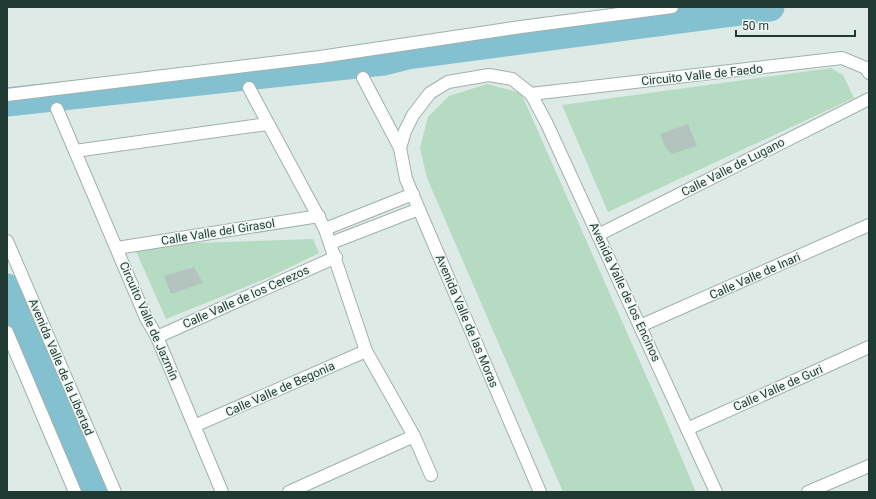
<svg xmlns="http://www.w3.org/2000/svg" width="876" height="499" font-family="Roboto,sans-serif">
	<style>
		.green { fill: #b5dcc2 }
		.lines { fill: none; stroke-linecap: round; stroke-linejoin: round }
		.river { stroke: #83c1d1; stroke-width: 29 }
		.building { fill: #b3c4be }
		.minor-casing { stroke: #a0b1ac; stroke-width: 14 }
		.tertiary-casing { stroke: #a0b1ac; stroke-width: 14 }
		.minor { stroke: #fff; stroke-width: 12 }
		.tertiary { stroke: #fff; stroke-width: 12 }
		.labels { text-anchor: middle; stroke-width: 3; stroke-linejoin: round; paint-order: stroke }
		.street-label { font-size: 12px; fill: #1f3933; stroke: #eef6f2 }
	</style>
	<rect width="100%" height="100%" fill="#ddeae5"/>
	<!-- green -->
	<path class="green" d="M831 68 843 75 854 98 608 212 562 105Z
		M487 84 521 93 660 407 696 492H563L427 178 420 148 428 117 449 96Z
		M313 239 319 253 270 277 166 319 135 249 165 244Z"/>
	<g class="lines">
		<!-- river -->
		<path class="river" d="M7 102 384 61 408 55 770 7
			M7 288 96 492"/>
	</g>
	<!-- building -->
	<path class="building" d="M688 124 697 146 672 154 665 147 660 134Z
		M194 267 203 283 171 294 164 276Z"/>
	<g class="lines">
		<!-- minor casing -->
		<g class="minor-casing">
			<path id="minor" d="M363 78 400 148
				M249 88 325 229 366 351 414 436 431 475
				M531 94 842 58 866 68 869 73
				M7 95 320 57 521 27 672 7
				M57 109 146 318 157 337 222 492
				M75 151 267 124
				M598 235 869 99
				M117 248 319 216
				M640 326 869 225
				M157 337 336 257
				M194 426 366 351
				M687 429 869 347
				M289 492 414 436
				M808 492 869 466"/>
		</g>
		<!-- tertiary casing -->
		<g class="tertiary-casing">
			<path id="tertiary" d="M325 229 413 194
				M7 241 115 492
				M331 243 419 209
				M7 332 75 492
				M540 492 406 179 400 148 405 131 413 115 430 93 448 82 489 75 512 79 531 94 547 124 716 492"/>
		</g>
		<!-- minor -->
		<use href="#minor" class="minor"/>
		<!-- tertiary -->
		<use href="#tertiary" class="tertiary"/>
	</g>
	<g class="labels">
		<!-- street labels -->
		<g class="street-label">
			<text transform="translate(702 75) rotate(-6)" y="4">Circuito Valle de Faedo</text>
			<text transform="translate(733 167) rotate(-27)" y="4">Calle Valle de Lugano</text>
			<text transform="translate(218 232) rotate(-9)" y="4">Calle Valle del Girasol</text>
			<text transform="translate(755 276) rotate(-24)" y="4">Calle Valle de Inari</text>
			<text transform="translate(625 292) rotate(65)" y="4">Avenida Valle de los Encinos</text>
			<text transform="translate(246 297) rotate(-24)" y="4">Calle Valle de los Cerezos</text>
			<text transform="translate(149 321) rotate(66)" y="4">Circuito Valle de Jazmín</text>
			<text transform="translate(467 321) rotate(67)" y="4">Avenida Valle de las Moras</text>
			<text transform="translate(61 367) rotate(67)" y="4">Avenida Valle de la Libertad</text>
			<text transform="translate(778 388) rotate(-24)" y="4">Calle Valle de Guri</text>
			<text transform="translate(280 389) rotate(-24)" y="4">Calle Valle de Begonia</text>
		</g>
	</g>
	<!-- border -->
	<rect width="876" height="499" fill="none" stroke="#1f3933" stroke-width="16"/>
	<!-- scale -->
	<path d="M736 30v6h119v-6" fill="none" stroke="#1f3933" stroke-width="2"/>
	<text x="742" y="30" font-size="12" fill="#1f3933" stroke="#eef6f2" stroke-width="3" paint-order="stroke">50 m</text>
</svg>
